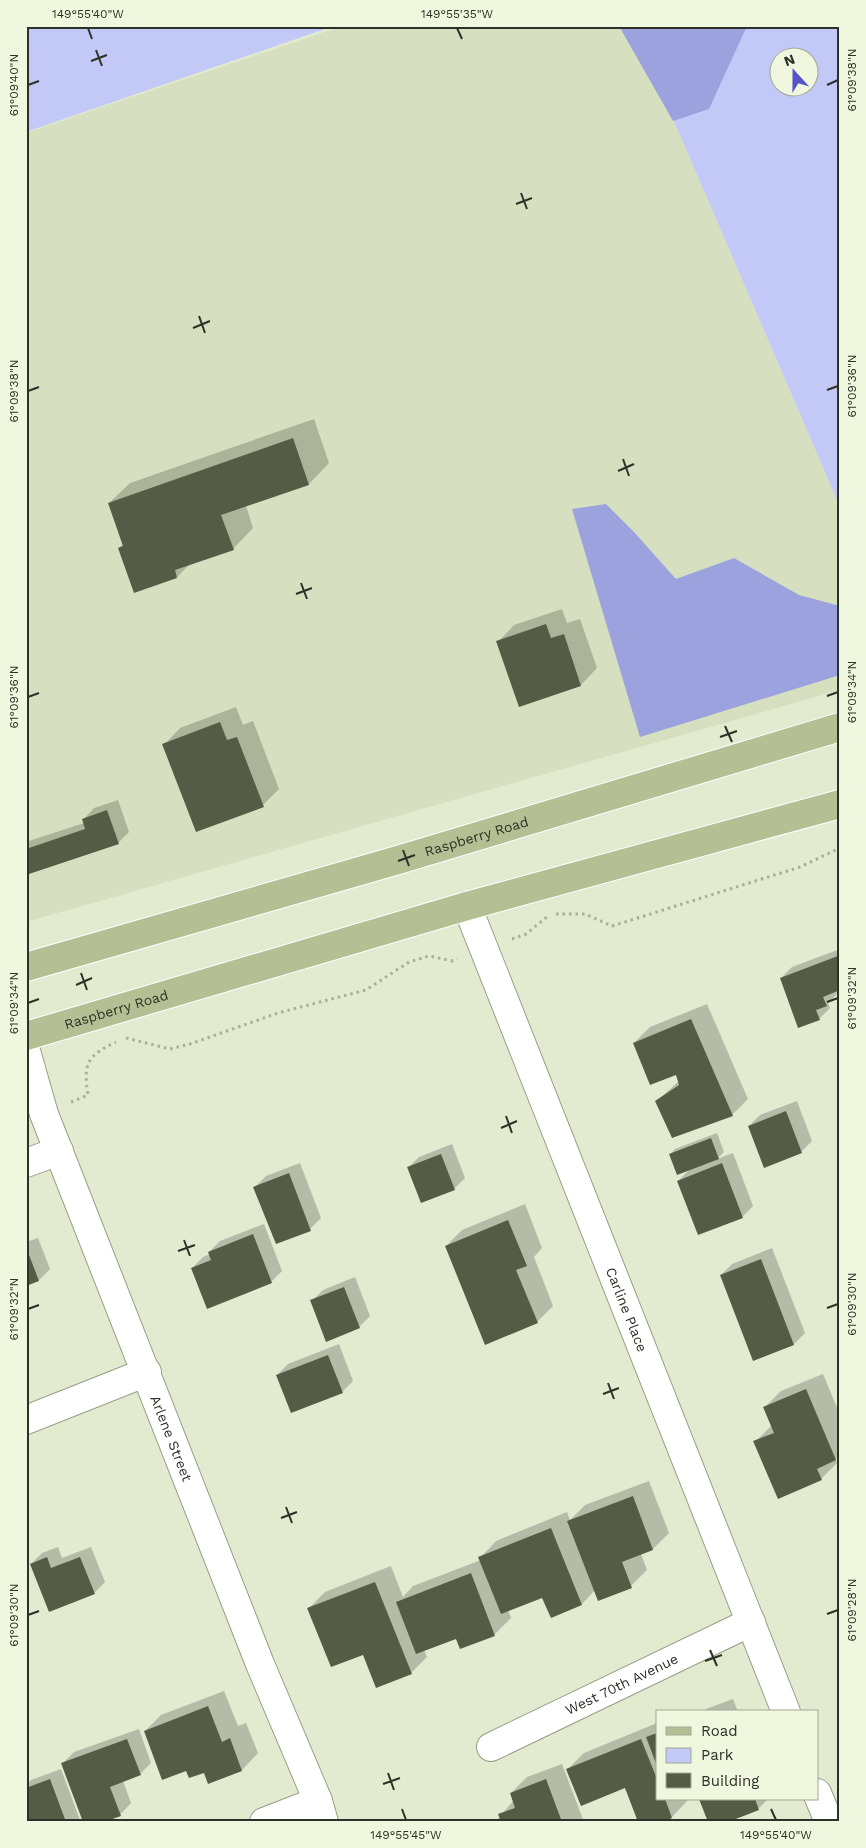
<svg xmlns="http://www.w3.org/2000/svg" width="866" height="1848" viewBox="0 0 866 1848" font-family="'Work Sans',sans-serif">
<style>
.built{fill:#d6e0c0}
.green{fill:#c3c9f6;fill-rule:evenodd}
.forest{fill:#9ba2dd}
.shadow{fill:#0003}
.building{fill:#555c46}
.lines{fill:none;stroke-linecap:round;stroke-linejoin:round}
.minor-casing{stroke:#979f87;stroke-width:30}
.major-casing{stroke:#fff;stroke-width:30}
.path{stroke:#a8ae99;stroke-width:3;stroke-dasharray:2.5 4;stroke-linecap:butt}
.minor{stroke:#fff;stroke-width:28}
.major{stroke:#b4c094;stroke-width:28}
.ticks{fill:none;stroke:#2e3127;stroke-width:2}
.labels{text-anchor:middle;stroke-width:5;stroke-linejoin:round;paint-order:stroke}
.street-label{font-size:14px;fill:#2e3127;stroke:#eff7de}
.neatline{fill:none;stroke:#2e3127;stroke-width:2}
.ticks-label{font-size:12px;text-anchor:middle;fill:#2e3127}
</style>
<rect width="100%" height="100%" fill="#e2ead0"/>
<path class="built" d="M342 26H633L840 507V690L26 922V133Z"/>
<path class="green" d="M26 26H334L26 132Z
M633 26H840V507ZM778 58H808V88H778Z"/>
<path class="forest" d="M619 26H747L709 109 673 121Z
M606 504 634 532 676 579 734 558 799 595 840 606V675L640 737 572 509Z"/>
<path class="shadow" d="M314 419 329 463 309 484 246 506 253 528 233 549 190 564 177 577 119 548 123 544 109 503 130 483Z
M562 609 567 623 580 619 597 668 581 685 519 705 498 642 514 625Z
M236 707 243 725 253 721 279 789 263 805 164 745 180 728Z
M118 800 129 832 118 843 26 874V844L29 841 84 823 83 820 94 808Z
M840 949V989L836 990 837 994 828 1003 830 1008 819 1019 781 978 792 967Z
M707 1004 748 1099 732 1115 657 1101 679 1081 677 1073 634 1043 650 1027Z
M797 1101 812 1141 801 1152 749 1126 760 1115Z
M717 1133 724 1152 717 1159 733 1153 753 1206 742 1217 678 1181 691 1168 670 1155 675 1149Z
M452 1144 465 1178 454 1189 408 1168 419 1157Z
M300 1163 321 1218 310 1229 255 1187 266 1176Z
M525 1204 542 1248 534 1257 553 1306 537 1322 446 1246 462 1230Z
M264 1224 282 1271 271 1282 192 1268 203 1257 210 1254 209 1252 220 1241Z
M38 1238 50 1269 39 1280 26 1285V1242Z
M772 1248 805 1333 794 1344 754 1359 721 1275 732 1264Z
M355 1277 370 1316 359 1327 312 1301 323 1290Z
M339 1344 353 1381 342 1392 277 1375 288 1364Z
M823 1374 840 1415V1455L836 1459 837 1463 821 1479 755 1442 772 1425 765 1407 781 1391Z
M649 1481 669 1533 653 1549 641 1554 647 1570 631 1586 595 1590 582 1604 551 1616 543 1596 508 1610 511 1618 495 1634 461 1648 457 1637 424 1650 427 1657 411 1673 364 1653 308 1609 325 1592 391 1566 403 1597 413 1586 481 1560 480 1558 496 1541 567 1512 570 1520 585 1505Z
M58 1547 62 1558 91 1547 105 1582 94 1593 31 1564 42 1553Z
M224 1691 238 1726 246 1723 258 1753 242 1770 187 1769 145 1731 161 1715Z
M733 1699 738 1712H698Z
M657 1723V1799L688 1800 672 1817 658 1822 626 1787 568 1769 584 1753Z
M139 1729 151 1763 140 1774 123 1781 131 1803 120 1815 62 1764 74 1752Z
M562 1764 584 1822H495L514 1800 511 1793 527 1777Z
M61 1769 80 1820 78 1822H26V1785L31 1780Z
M701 1799H768L758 1809Z"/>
<path class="building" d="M293 438 309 485 221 515 234 550 175 570 177 578 134 593 118 548 123 546 108 503Z
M546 624 551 638 564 634 581 686 519 707 496 641Z
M220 722 227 740 237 737 264 807 196 832 162 744Z
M107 810 119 844 26 875V849L85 829 82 819Z
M838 956 840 961V990L823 997 827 1006 816 1010 820 1020 798 1028 780 978Z
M691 1019 733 1116 672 1138 655 1101 679 1085 676 1075 650 1085 633 1043Z
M786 1111 802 1153 764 1168 748 1126Z
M711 1138 719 1159 677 1175 669 1154Z
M441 1154 455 1190 421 1203 407 1167Z
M722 1163 743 1218 698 1235 677 1181Z
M289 1173 311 1231 276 1244 253 1187Z
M508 1220 527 1266 516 1270 538 1323 485 1345 445 1246Z
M253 1234 272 1283 207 1309 191 1268 211 1260 208 1252Z
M26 1247 39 1281 26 1286Z
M761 1259 794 1345 753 1361 720 1275Z
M344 1287 360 1328 326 1342 310 1300Z
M328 1355 343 1393 291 1413 276 1375Z
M806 1389 836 1460 817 1469 822 1480 778 1499 753 1441 774 1433 763 1407Z
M633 1496 653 1550 622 1562 632 1588 598 1601 567 1521Z
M551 1528 582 1605 551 1618 542 1598 501 1614 478 1557Z
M47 1557 51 1568 80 1557 95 1594 49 1612 30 1564Z
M471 1573 495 1636 460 1649 456 1639 416 1654 396 1602Z
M375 1582 412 1674 376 1688 363 1655 331 1667 307 1608Z
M208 1706 222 1742 230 1738 242 1771 208 1784 204 1773 189 1778 186 1771 162 1780 144 1731Z
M657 1733V1766L646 1737Z
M127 1739 141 1775 110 1787 121 1816 104 1822H83L61 1763Z
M641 1739 657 1779V1799H665L672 1818 662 1822H638L625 1788 581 1806 566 1769Z
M50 1779 66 1822H26V1788Z
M546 1779 562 1822H501L498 1814 515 1808 510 1793Z
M699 1799H755L759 1810 728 1822H708Z"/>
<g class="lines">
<defs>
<g id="minor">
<path id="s1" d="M467 906 786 1712"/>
<path id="s2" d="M26 1051 44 1114 260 1664 318 1801 324 1822"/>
<path d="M26 1163 59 1151"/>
<path d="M26 1420 147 1372"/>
<path id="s3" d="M491 1747 751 1622"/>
<path d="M817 1793 829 1822"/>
<path d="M264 1822 318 1801"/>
</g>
<g id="major">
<path id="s4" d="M26 967 398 860 840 727"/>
<path id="s5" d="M26 1036 467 906 840 804"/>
</g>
</defs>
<use href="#minor" class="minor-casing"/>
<use href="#major" class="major-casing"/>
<path class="path" d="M556 914H585L612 926 800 867 840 848
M512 939 526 934 548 916
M126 1038 170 1049 190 1044 278 1013 366 990 409 962 429 956 453 961 457 959
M71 1102 88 1095C83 1063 87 1056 116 1042"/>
<use href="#minor" class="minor"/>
<use href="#major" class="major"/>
</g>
<path class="ticks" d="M88 28 92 39M457 28 462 39M96 50 102 66M91 61 107 55M28 85 39 81M827 85 838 80M521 193 527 209M516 204 532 198M199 316 205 333M193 328 210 321M827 390 838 386M28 391 39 387M623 459 629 476M618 471 634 464M301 583 307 599M296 594 312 588M827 696 838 692M28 697 39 693M725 726 732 742M720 737 737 731M403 850 409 866M398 861 415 855M81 973 87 990M76 985 92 978M827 1002 838 998M28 1003 39 999M506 1116 512 1133M501 1128 517 1121M184 1240 190 1256M178 1251 195 1245M827 1308 838 1304M28 1309 39 1305M608 1383 614 1399M603 1394 619 1388M286 1507 292 1523M281 1518 297 1512M827 1614 838 1610M28 1615 39 1611M710 1650 717 1666M705 1661 722 1655M388 1773 394 1790M383 1784 400 1778M402 1809 406 1820M771 1809 776 1820"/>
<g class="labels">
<g class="street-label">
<text dy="5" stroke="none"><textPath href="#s4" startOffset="469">Raspberry Road</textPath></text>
<text dy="5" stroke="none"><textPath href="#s5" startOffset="94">Raspberry Road</textPath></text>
<text dy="5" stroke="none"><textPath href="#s1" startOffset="434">Carline Place</textPath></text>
<text dy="5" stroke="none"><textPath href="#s2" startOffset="414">Arlene Street</textPath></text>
<text dy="5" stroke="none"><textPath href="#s3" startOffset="145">West 70th Avenue</textPath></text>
</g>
</g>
<rect width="866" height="1848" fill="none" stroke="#eff7de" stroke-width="55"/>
<rect x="656" y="1710" width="162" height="90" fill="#eff7de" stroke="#a2a895"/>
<rect x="666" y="1727" width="25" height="8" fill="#b4c094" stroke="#a2a895"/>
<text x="701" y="1736" font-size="15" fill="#2e3127">Road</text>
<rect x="666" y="1748" width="25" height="15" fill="#c3c9f6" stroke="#a2a895"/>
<text x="701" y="1760" font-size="15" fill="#2e3127">Park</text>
<rect x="666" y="1773" width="25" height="15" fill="#555c46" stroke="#a2a895"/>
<text x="701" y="1786" font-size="15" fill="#2e3127">Building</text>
<g transform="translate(794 72) rotate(339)"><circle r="24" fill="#eff7de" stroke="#a2a895"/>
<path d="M0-4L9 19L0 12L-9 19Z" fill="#5553ca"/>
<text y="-8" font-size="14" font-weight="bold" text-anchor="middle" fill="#2e3127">N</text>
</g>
<rect x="28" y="28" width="810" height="1792" class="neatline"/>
<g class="ticks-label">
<text x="88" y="18">149°55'40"W</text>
<text x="457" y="18">149°55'35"W</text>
<text transform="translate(852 80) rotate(-90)" y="4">61°09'38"N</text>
<text transform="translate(14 85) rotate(-90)" y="4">61°09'40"N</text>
<text transform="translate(852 386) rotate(-90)" y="4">61°09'36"N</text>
<text transform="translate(14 391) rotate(-90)" y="4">61°09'38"N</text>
<text transform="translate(852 692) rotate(-90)" y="4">61°09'34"N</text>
<text transform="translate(14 697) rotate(-90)" y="4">61°09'36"N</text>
<text transform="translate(852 998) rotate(-90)" y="4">61°09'32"N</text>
<text transform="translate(14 1003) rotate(-90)" y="4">61°09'34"N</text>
<text transform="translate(852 1304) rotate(-90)" y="4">61°09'30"N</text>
<text transform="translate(14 1309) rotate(-90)" y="4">61°09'32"N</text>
<text transform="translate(852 1610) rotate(-90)" y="4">61°09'28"N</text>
<text transform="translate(14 1615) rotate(-90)" y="4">61°09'30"N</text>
<text x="406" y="1839">149°55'45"W</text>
<text x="776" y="1839">149°55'40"W</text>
</g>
</svg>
